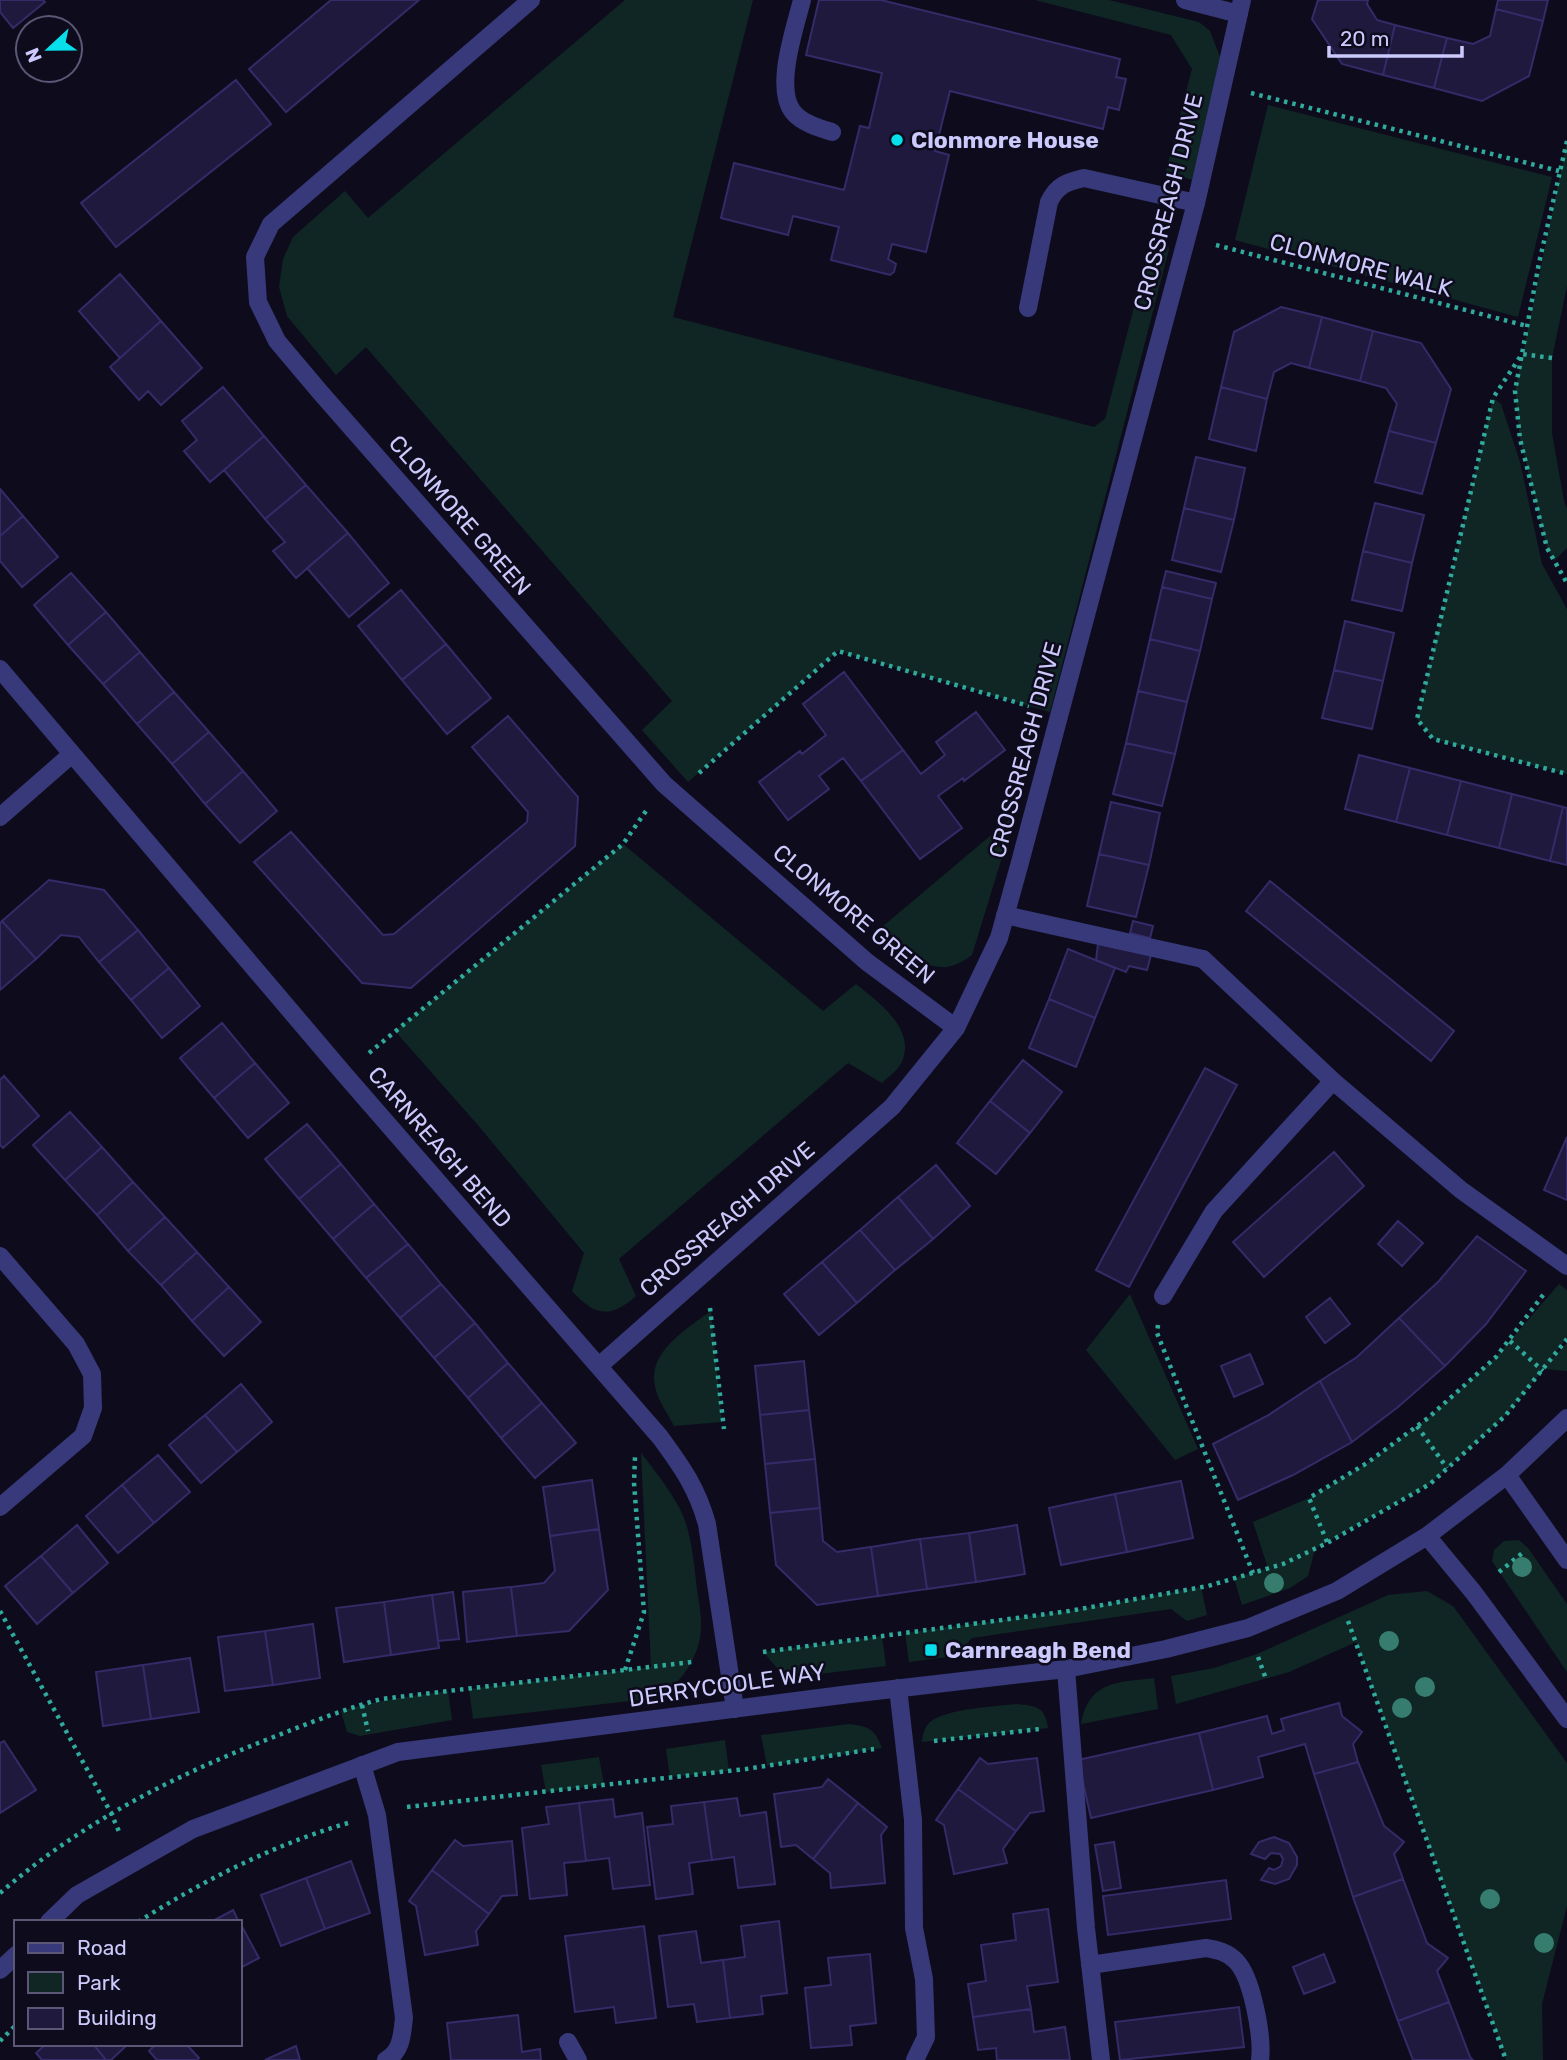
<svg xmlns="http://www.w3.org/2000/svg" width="1567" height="2060" viewBox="0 0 1567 2060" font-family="Rubik,sans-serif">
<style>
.green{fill:#0f2624}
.building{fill:#1e193d;stroke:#342b68;stroke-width:2}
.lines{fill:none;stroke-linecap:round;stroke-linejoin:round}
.path{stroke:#30aa9d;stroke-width:4.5;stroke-dasharray:3.5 5;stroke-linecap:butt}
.lane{stroke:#38397a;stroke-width:18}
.street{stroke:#38397a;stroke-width:18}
.tree{fill:#377d6f}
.poi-dot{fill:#07e0eb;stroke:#0e0c1c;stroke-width:2.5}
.labels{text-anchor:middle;stroke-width:5;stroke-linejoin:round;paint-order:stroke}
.poi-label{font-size:23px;font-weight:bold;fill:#ccc9fd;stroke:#0e0c1c;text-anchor:start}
.street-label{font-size:23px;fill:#ccc9fd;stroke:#0e0c1c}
</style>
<rect width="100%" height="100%" fill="#0e0c1c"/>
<path class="green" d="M625 0H753L673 317 1094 427 1105 419 1155 226 1163 229 1169 249 1050 712 838 651 688 782 642 730 672 701 366 347 336 375 287 316 279 287 283 259 293 237 345 191 368 218Z
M1035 0H1109L1199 22 1210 31 1220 57 1192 180 1166 171 1192 69 1171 35Z
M1268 105 1552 177 1518 317 1235 240Z
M1567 141V286L1552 358V433L1564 501 1567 509V548L1554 561 1547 548 1520 439 1515 391Z
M1493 398 1501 404 1520 462 1542 564 1567 609V774L1433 739 1417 719Z
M1015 815 972 955C934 985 910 953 882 927Z
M623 844 823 1011 856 984C877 1001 914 1027 903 1059 900 1069 889 1076 882 1083L848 1063 619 1259 636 1296C610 1319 595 1316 572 1291L584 1253 477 1124 395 1031Z
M1559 1284 1567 1290V1337L1550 1361 1567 1343V1371L1544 1369 1505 1416 1430 1484 1315 1549 1308 1576 1290 1588 1242 1605 1234 1578 1268 1568 1253 1522 1309 1498 1367 1463 1428 1418 1496 1357Z
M1130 1294 1198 1449 1175 1460 1086 1350Z
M711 1311 722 1422 674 1426C668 1414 657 1399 655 1386 647 1352 688 1328 711 1311Z
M641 1453C656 1472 670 1490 681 1511 691 1532 693 1557 696 1580 697 1595 702 1613 701 1628 700 1656 681 1685 656 1698L473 1719 469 1689 651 1667Z
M1519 1540 1528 1548 1567 1604V1672L1492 1561 1494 1550 1504 1541Z
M1201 1587 1207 1615 1187 1621 1171 1609 972 1638 955 1656 909 1662 905 1633 1069 1611Z
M1427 1591 1453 1606 1567 1763V1906L1542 2004 1543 2060H1506L1356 1642 1289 1672 1176 1704 1171 1676 1214 1668 1257 1654 1388 1595Z
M882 1636 886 1666 802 1676 778 1669 763 1652Z
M1154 1678 1158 1709 1081 1724C1090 1680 1116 1683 1154 1678Z
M448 1691 452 1720 360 1736 347 1732 341 1711C377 1700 410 1696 448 1691Z
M1016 1704C1036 1706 1045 1706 1048 1728L922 1742C923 1734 924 1728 930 1722 948 1708 994 1707 1016 1704Z
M849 1724C870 1727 874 1728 882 1748L767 1766 761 1735Z
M725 1740 729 1771 670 1777 666 1749Z
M599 1757 604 1785 546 1792 541 1765Z"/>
<path class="building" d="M0 0H43L45 2 13 28 0 12Z
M331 0H419L286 112 249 69Z
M819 0H881L1120 59 1116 77 1126 79 1119 110 1108 107 1103 129 950 91 935 151 949 155 926 252 892 244 888 259 896 264 894 272 890 275 831 260 839 227 793 216 788 235 721 218 734 163 844 190 860 126 869 128 882 73 806 55Z
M1318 0H1368L1367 4 1377 20 1395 25 1383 75 1342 64 1312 19Z
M1498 0H1548L1543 21 1496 9Z
M1496 9 1543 21 1529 76 1482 101 1434 88 1447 38 1473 44 1490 36Z
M1395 25 1447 38 1434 88 1383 75Z
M236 80 271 124 116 247 81 203Z
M120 274 161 321 120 358 79 311Z
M1281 307 1322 317 1309 368 1291 363 1274 372 1267 399 1221 387 1234 332Z
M1322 317 1373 331 1360 381 1309 368Z
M161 321 202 368 161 405 148 391 139 400 110 367Z
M1373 331 1421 343 1451 389 1436 443 1389 431 1397 404 1386 388 1360 381Z
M223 387 264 436 210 482 184 451 197 440 182 421Z
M1221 387 1267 399 1256 451 1209 439Z
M1389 431 1436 443 1422 494 1375 482Z
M264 436 306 485 265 519 224 470Z
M1196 457 1245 468 1234 520 1184 508Z
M306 485 348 533 296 578 273 551 285 542 265 519Z
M0 489 23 516 0 536Z
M1375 503 1424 515 1412 563 1363 551Z
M1184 508 1234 520 1221 572 1172 560Z
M23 516 58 557 22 587 0 561V536Z
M348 533 389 583 349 617 307 568Z
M1363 551 1412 563 1402 611 1352 600Z
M1166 571 1216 583 1212 599 1162 587Z
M71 573 106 612 68 645 34 605Z
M1162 587 1212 599 1200 651 1150 639Z
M401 590 446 644 402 680 358 626Z
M106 612 140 652 103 684 68 645Z
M1345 621 1394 633 1383 681 1334 670Z
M1150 639 1200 651 1187 702 1138 691Z
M446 644 491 698 447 734 402 680Z
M140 652 174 692 137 724 103 684Z
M1334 670 1383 681 1372 729 1322 718Z
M844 672 903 750 861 781 843 758 819 776 829 789 788 820 759 782 800 751 802 754 826 735 803 704Z
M1138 691 1187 702 1175 754 1126 743Z
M174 692 209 732 172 764 137 724Z
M976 712 1005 750 964 781 963 778 938 796 962 828 920 859 861 781 903 750 921 774 945 755 936 742Z
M508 716 578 797 575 846 411 988 362 983 254 862 291 832 383 935 394 934 527 822 528 812 472 747Z
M209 732 243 771 205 804 172 764Z
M1126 743 1175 754 1162 806 1113 794Z
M1359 755 1410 768 1396 822 1345 809Z
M1410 768 1461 781 1447 835 1396 822Z
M243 771 277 811 240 843 205 804Z
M1461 781 1512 794 1499 848 1447 835Z
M1512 794 1563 807 1550 861 1499 848Z
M1111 802 1160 813 1149 865 1099 854Z
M1563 807 1567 808V865L1550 861Z
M1099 854 1149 865 1136 917 1087 906Z
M49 880 104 890 138 930 99 962 79 937 61 935 36 959 2 921Z
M1270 881 1454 1031 1431 1061 1246 911Z
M2 921 36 959 0 990V924Z
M1133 921 1153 926 1150 938 1130 933Z
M138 930 169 968 131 1000 99 962Z
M1098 944 1151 955 1147 970 1129 966 1126 972 1096 960Z
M1068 949 1115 968 1095 1018 1049 999Z
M169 968 200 1006 162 1038 131 1000Z
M1049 999 1095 1018 1076 1067 1029 1048Z
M222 1023 255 1063 214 1098 180 1058Z
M1023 1060 1062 1092 1030 1133 990 1101Z
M255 1063 289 1103 248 1138 214 1098Z
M1205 1068 1237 1085 1129 1287 1096 1270Z
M4 1076 39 1116 3 1148 0 1145V1080Z
M990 1101 1030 1133 996 1174 957 1143Z
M70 1112 102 1147 65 1180 33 1145Z
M307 1124 341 1164 299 1199 265 1159Z
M1567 1137V1200L1544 1190Z
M102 1147 133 1182 97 1215 65 1180Z
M1334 1152 1364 1186 1264 1277 1233 1242Z
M341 1164 374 1204 333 1239 299 1199Z
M936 1165 970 1206 933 1239 898 1197Z
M133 1182 165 1217 128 1251 97 1215Z
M898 1197 933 1239 895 1270 860 1230Z
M374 1204 408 1244 366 1278 333 1239Z
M165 1217 197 1252 161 1285 128 1251Z
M1398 1221 1423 1243 1402 1266 1378 1244Z
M860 1230 895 1270 857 1303 822 1262Z
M1477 1236 1526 1271 1486 1324 1445 1366 1399 1318 1439 1281Z
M408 1244 441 1284 400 1318 366 1278Z
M197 1252 229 1287 192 1321 161 1285Z
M822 1262 857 1303 819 1335 784 1294Z
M441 1284 475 1323 434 1358 400 1318Z
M229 1287 261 1322 224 1356 192 1321Z
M1330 1298 1350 1324 1325 1343 1306 1317Z
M1399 1318 1445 1366 1398 1407 1352 1442 1320 1381 1357 1357Z
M475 1323 508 1363 468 1398 434 1358Z
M1250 1354 1263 1384 1234 1397 1221 1366Z
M804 1361 809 1410 760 1415 755 1366Z
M508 1363 542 1403 501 1438 468 1398Z
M1320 1381 1352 1442 1293 1475 1238 1500 1213 1444 1267 1416Z
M241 1384 272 1422 237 1452 205 1415Z
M542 1403 576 1443 535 1478 501 1438Z
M809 1410 815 1459 765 1464 760 1415Z
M205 1415 237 1452 201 1483 169 1445Z
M158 1455 190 1492 154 1523 122 1485Z
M815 1459 820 1508 770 1513 765 1464Z
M592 1480 599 1529 550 1536 543 1487Z
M1181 1481 1193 1538 1127 1552 1115 1494Z
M122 1485 154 1523 118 1553 86 1516Z
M1115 1494 1127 1552 1061 1565 1049 1508Z
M820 1508 823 1541 837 1552 871 1547 878 1596 817 1605 776 1565 770 1513Z
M77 1525 108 1563 73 1593 41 1556Z
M1017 1525 1025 1574 976 1582 969 1533Z
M599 1529 608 1590 569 1631 517 1636 511 1587 544 1583 555 1571 550 1536Z
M969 1533 976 1582 927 1589 920 1539Z
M920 1539 927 1589 878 1596 871 1547Z
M41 1556 73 1593 37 1624 5 1586Z
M511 1587 517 1636 467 1642 463 1592Z
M453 1592 459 1639 438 1641 432 1595Z
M432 1595 439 1648 391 1655 384 1602Z
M384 1602 391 1655 344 1662 336 1608Z
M313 1624 320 1678 273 1685 265 1631Z
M265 1631 273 1685 225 1691 218 1637Z
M190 1658 199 1712 151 1719 143 1665Z
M143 1665 151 1719 103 1726 96 1672Z
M1339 1703 1342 1716 1362 1732 1353 1744 1358 1762 1314 1774 1305 1744 1258 1757 1263 1777 1213 1790 1199 1733 1267 1716 1272 1734 1284 1730 1281 1719Z
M1199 1733 1213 1790 1091 1818 1078 1760Z
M4 1741 36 1790 0 1813V1743Z
M980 1758 988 1764 1037 1758 1044 1811 1030 1813 1016 1831 958 1789Z
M1358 1762 1384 1826 1404 1842 1394 1854 1403 1879 1353 1897 1314 1774Z
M828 1779 858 1803 813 1859 796 1845 781 1847 774 1794 822 1787Z
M958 1789 1016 1831 1003 1849 1007 1863 954 1874 944 1825 936 1820Z
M737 1798 740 1816 766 1812 775 1884 738 1888 734 1857 712 1860 704 1802Z
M613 1799 615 1817 642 1813 650 1885 613 1889 609 1858 586 1861 579 1803Z
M704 1802 712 1860 689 1863 693 1894 656 1899 647 1827 673 1824 671 1806Z
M579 1803 586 1861 564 1863 567 1895 530 1899 522 1828 549 1824 546 1807Z
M858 1803 887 1827 881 1835 885 1883 831 1888 830 1873 813 1859Z
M1274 1837 1289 1843 1297 1857V1865L1289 1879 1275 1884 1261 1880 1269 1868 1274 1870 1281 1866 1283 1859 1280 1854 1271 1853 1265 1859 1251 1854 1259 1842Z
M455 1840 463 1846 512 1841 517 1895 502 1896 489 1914 432 1870Z
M1114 1842 1121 1888 1103 1891 1095 1845Z
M351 1861 370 1913 325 1929 306 1878Z
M432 1870 489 1914 476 1931 478 1945 425 1955 416 1906 409 1901Z
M306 1878 325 1929 281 1946 261 1895Z
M1403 1879 1427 1943 1448 1958 1437 1971 1449 2002 1398 2021 1353 1897Z
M1226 1880 1231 1919 1108 1935 1103 1896Z
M1048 1909 1058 1982 1027 1986 1031 2009 973 2017 968 1984 986 1981 981 1945 1016 1940 1013 1914Z
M233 1910 239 1922H211Z
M779 1921 787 1993 761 1996 763 2014 730 2018 723 1960 745 1957 741 1926Z
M240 1923 259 1958 240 1968Z
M644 1926 656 2018 616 2023 614 2007 575 2012 565 1936Z
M696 1931 701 1963 723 1960 730 2018 697 2022 694 2004 668 2007 659 1936Z
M870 1954 876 2023 850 2026 852 2045 811 2048 805 1988 831 1985 828 1958Z
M1324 1954 1335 1982 1304 1994 1293 1967Z
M1449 2002 1470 2057 1473 2060H1413L1398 2021Z
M1239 2007 1244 2047 1120 2060 1115 2022Z
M1031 2009 1034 2032 1065 2027 1070 2060H997L996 2048 978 2050 973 2017Z
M518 2015 522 2052 540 2049 541 2060H451L447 2023Z
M46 2044H93L106 2060H42L36 2053Z
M93 2044H128L111 2060H106Z
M156 2044H186L199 2058 197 2060H157L149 2051Z
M296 2046 300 2060H265Z"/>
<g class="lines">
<path class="path" d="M1251 93 1559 171
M1567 141 1539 263 1515 391 1520 439 1547 548 1567 583
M1216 245 1527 326
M1552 358 1522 354 1493 398 1417 719 1433 739 1567 774
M699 773 838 651 1029 706
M369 1053 623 844 646 811
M710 1308 724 1429
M1158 1325 1157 1333 1253 1573
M1510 1341 1543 1371
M1417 1426 1447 1468
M1327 1542 1309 1498 1367 1463 1428 1418 1496 1357 1546 1291
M1499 1572 1525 1551
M0 1611 111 1813 120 1834
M1348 1621 1506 2060
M763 1652 1069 1611 1208 1586 1283 1564 1327 1543 1430 1484 1505 1416 1567 1339
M1258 1657 1266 1679
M625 1670 644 1612 634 1483 635 1457
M362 1705 368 1731
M934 1741 1040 1729
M407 1807 746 1769 874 1749
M0 1893C80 1824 169 1778 266 1740 304 1725 341 1710 381 1699L692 1662
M138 1922C204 1880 273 1845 348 1823
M0 2041 16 2025"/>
<path class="lane" d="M802 0C795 28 774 88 793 112 802 123 819 128 832 132
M1028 308 1049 202C1057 185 1067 182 1084 178L1196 203
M1203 959 1333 1081 1461 1190 1567 1266
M1163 1296 1214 1211 1333 1081
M1066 1669 1086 1928 1101 2060
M362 1765 377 1815 404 2018C402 2034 402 2051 386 2060
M1090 1965 1206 1948C1218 1950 1227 1952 1236 1961 1252 1977 1263 2037 1260 2060"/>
<path class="street" d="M531 0 271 224 255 257 258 302 277 341 320 392 664 784 867 962 956 1028
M1185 0 1239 14
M0 669 345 1075 660 1437C682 1467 697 1488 707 1524L735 1709
M0 817 72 754
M1005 915 1203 959
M0 1256 76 1344 92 1374 93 1408 83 1436 0 1507
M599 1366 892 1107 956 1028 999 938 1019 866 1196 203 1242 0
M1507 1475 1567 1560
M1427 1536 1474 1593 1567 1719
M898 1688 913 1820 914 1928 924 1979 926 2037 915 2060
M49 1922 77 1895 193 1829 398 1752 850 1694 1066 1669 1166 1649 1248 1628 1337 1591 1427 1536 1507 1475 1567 1418
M0 1970 16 1955
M568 2042 578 2060"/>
</g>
<g class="tree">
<circle cx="1522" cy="1567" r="10"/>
<circle cx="1274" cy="1583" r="10"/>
<circle cx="1389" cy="1641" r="10"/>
<circle cx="1425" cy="1687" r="10"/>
<circle cx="1402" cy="1708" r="10"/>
<circle cx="1490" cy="1899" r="10"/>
<circle cx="1544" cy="1943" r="10"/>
</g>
<g class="poi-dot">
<circle cx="897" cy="140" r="7"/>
<rect x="924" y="1643" width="14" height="14" rx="3.5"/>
</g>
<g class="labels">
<g class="poi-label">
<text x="911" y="148">Clonmore House</text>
<text x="945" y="1658">Carnreagh Bend</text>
</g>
<g class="street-label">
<text transform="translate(1168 202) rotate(-76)" y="8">CROSSREAGH DRIVE</text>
<text transform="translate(1361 265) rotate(15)" y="8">CLONMORE WALK</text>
<text transform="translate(460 515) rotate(49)" y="8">CLONMORE GREEN</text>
<text transform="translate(1025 750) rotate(-75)" y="8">CROSSREAGH DRIVE</text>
<text transform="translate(854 914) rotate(40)" y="8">CLONMORE GREEN</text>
<text transform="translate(440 1147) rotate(49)" y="8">CARNREAGH BEND</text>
<text transform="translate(727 1219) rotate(-41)" y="8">CROSSREAGH DRIVE</text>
<text transform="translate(727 1685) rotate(-8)" y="8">DERRYCOOLE WAY</text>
</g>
</g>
<rect x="14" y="1920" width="228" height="126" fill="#0e0c1c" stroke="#5a5876" stroke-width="2"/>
<rect x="28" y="1943" width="35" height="10" fill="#38397a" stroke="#5a5876" stroke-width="2"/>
<text x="77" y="1955" font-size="21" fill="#ccc9fd">Road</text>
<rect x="28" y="1972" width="35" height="21" fill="#0f2624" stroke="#5a5876" stroke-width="2"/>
<text x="77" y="1990" font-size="21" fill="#ccc9fd">Park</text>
<rect x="28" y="2008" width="35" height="21" fill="#1e193d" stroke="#5a5876" stroke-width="2"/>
<text x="77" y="2025" font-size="21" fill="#ccc9fd">Building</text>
<g transform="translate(49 49) rotate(248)"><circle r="33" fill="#0e0c1c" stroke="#5a5876" stroke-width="2"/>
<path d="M0-5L12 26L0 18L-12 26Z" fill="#07e0eb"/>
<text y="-10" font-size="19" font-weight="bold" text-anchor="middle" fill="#ccc9fd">N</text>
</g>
<path d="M1329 46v10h133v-10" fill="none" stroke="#ccc9fd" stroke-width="3.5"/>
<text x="1340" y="46" font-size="21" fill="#ccc9fd" stroke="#0e0c1c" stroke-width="5" paint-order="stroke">20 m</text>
</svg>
